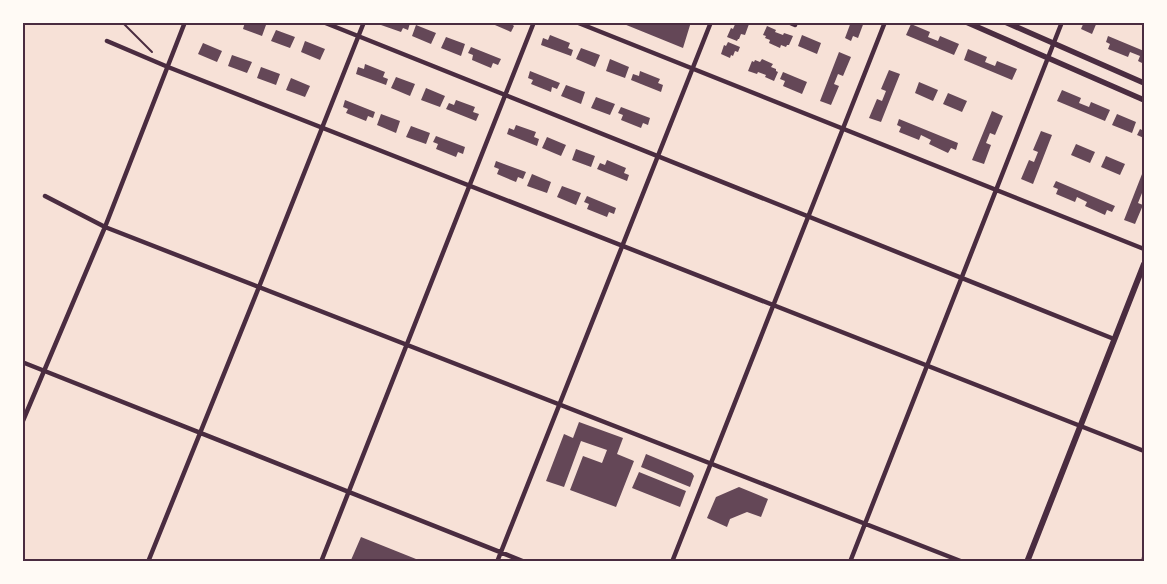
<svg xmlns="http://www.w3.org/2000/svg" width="1167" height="584" viewBox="0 0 1167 584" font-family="'Fira Sans',sans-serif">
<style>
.building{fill:#644757}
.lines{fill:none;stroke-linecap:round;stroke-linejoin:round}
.path{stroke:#4a2c40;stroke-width:2}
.minor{stroke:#4a2c40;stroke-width:4.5}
.tertiary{stroke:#4a2c40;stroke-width:5.5}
.secondary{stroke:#4a2c40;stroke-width:6}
.rail{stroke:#8f747c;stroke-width:3}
.neatline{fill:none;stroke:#4a2c40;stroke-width:2}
</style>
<rect width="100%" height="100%" fill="#f7e1d7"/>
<path class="building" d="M245 22H260L266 25 262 36 243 29Z
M382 22H408L410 23 408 30 403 28 401 32 381 25Z
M488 22H509L514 26 511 32Z
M619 22H691L683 48Z
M736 22H746L749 24 745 35 741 34 739 39H738L737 41 727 37 731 28 733 29Z
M851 22H864L858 38 853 36 851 41 845 38Z
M1084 22H1097L1092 34 1081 29Z
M911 24 930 32 928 37 938 41 940 36 959 44 954 55 906 35Z
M416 25 436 33 431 44 412 36Z
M767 26 776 30 775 32 783 35 784 33 793 36 789 45H787L786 47 781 45 780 48 769 43 770 40 765 38 766 36 763 35Z
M276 30 295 37 290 48 271 41Z
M550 35 570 43 568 48 573 50 571 56 541 45 543 38 548 40Z
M802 35 821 43 817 54 798 46Z
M1108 36 1144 51V64L1138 61 1140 56 1130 52 1128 57 1108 49 1110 44 1106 42Z
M446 37 465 44 461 56 441 48Z
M305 41 325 49 320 60 301 52Z
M728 42 740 47 738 52 735 51 733 56 731 55 730 58 721 54 724 45 726 46Z
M203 43 222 51 217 62 198 54Z
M471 47 501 59 498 65 493 63 491 68 472 60 473 55 468 53Z
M581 48 600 55 595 67 576 59Z
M968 49 987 57 985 62 995 66 997 61 1017 69 1012 80 964 60Z
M839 52 851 57 843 76 838 74 834 84 839 86 831 105 820 101Z
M232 55 252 62 247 73 228 66Z
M610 59 629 67 625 78 606 71Z
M762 59 773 64 771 67 776 69V71L778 72 774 81 765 77 766 75 758 72 757 74 748 71 752 61 754 62 755 60 760 62Z
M365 64 385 72 383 77 388 79 386 85 356 74 358 67 364 69Z
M261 67 280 74 276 85 257 78Z
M889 70 900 74 881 122 869 118 877 99 882 101 886 91 881 89Z
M530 71 560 83 557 89 552 87 551 92 531 84 533 80 528 78Z
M640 71 660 79 658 83 663 85 661 92 631 80 633 74 639 76Z
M783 72 807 82 802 94 783 86 785 81 780 79Z
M396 77 415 84 410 96 391 88Z
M291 78 310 86 305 97 286 90Z
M919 82 938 90 933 101 915 93Z
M566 85 585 92 581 104 561 96Z
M426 88 445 96 440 107 421 100Z
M1062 90 1081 98 1079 103 1089 107 1091 102 1110 110 1105 121 1057 101Z
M948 93 967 101 962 112 943 104Z
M596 97 615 104 610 115 591 108Z
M345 100 375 112 373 118 368 116 366 121 346 113 348 109 343 107Z
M456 100 475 107 473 112 479 114 476 121 446 109 449 103 454 105Z
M621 107 650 118 648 125 643 123 641 128 621 120 623 115 618 113Z
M992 111 1003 116 995 135 990 133 986 143 991 145 984 164 972 160Z
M381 114 400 121 396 133 377 125Z
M1117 114 1136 122 1132 133 1112 125Z
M899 119 958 143 956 150 951 148 948 153 929 144 931 140 921 135 919 140 899 132 901 127 897 125Z
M516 125 536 132 534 137 539 139 537 146 507 134 509 128 514 130Z
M411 126 430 133 426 144 406 137Z
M1140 129 1144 131V138L1137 135Z
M1041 131 1052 135 1033 184 1021 179 1029 160 1034 162 1038 152 1033 150Z
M436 136 465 147 463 154 458 152 456 157 436 149 438 144 433 142Z
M547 137 566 145 561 156 542 148Z
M1076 144 1095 152 1090 163 1071 155Z
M576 149 595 156 591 167 572 160Z
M1106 156 1125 164 1120 175 1101 167Z
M607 160 626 168 624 173 629 175 627 181 597 169 600 163 605 165Z
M496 161 526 172 523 179 518 177 516 182 497 174 499 169 494 167Z
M1144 169V194L1142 193 1138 203 1143 205 1135 224 1124 220Z
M532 174 551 182 547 193 527 186Z
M1056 181 1115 206 1112 212 1107 210 1105 215 1085 206 1087 202 1077 197 1075 202 1056 194 1058 189 1053 187Z
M562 186 581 193 576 205 557 197Z
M587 196 616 208 614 214 609 212 607 217 587 209 589 204 584 202Z
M579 422 623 438 617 454 634 461 616 507 570 490 583 456 602 463 607 450 581 441 564 487 546 481 564 434 573 438Z
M646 454 692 473 694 476 690 487 641 467Z
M639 472 686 491 680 507 632 488Z
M739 487 768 499 761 517 747 512 730 519 727 527 707 518 716 497Z
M361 537 421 561V562H354L351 560Z"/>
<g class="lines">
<path class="path" d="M122 22 152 52"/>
<path class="minor" d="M323 22 1114 339
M576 22 1144 249
M788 22 795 25
M107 41 168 67 1144 451
M45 196 105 227 963 562
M22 362 525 562
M22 423 105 227 185 22
M148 562 259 287 364 22
M321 562 534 22
M497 562 711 22
M672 562 885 22
M850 562 1062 22"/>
<path class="tertiary" d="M966 22 1144 100
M1005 22 1144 83"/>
<path class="secondary" d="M1027 562 1144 264"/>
<path class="rail" d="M1142 562 1144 555"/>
</g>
<rect width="1167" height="584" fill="none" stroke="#fffaf5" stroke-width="48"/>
<rect x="24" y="24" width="1119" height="536" class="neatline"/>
</svg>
